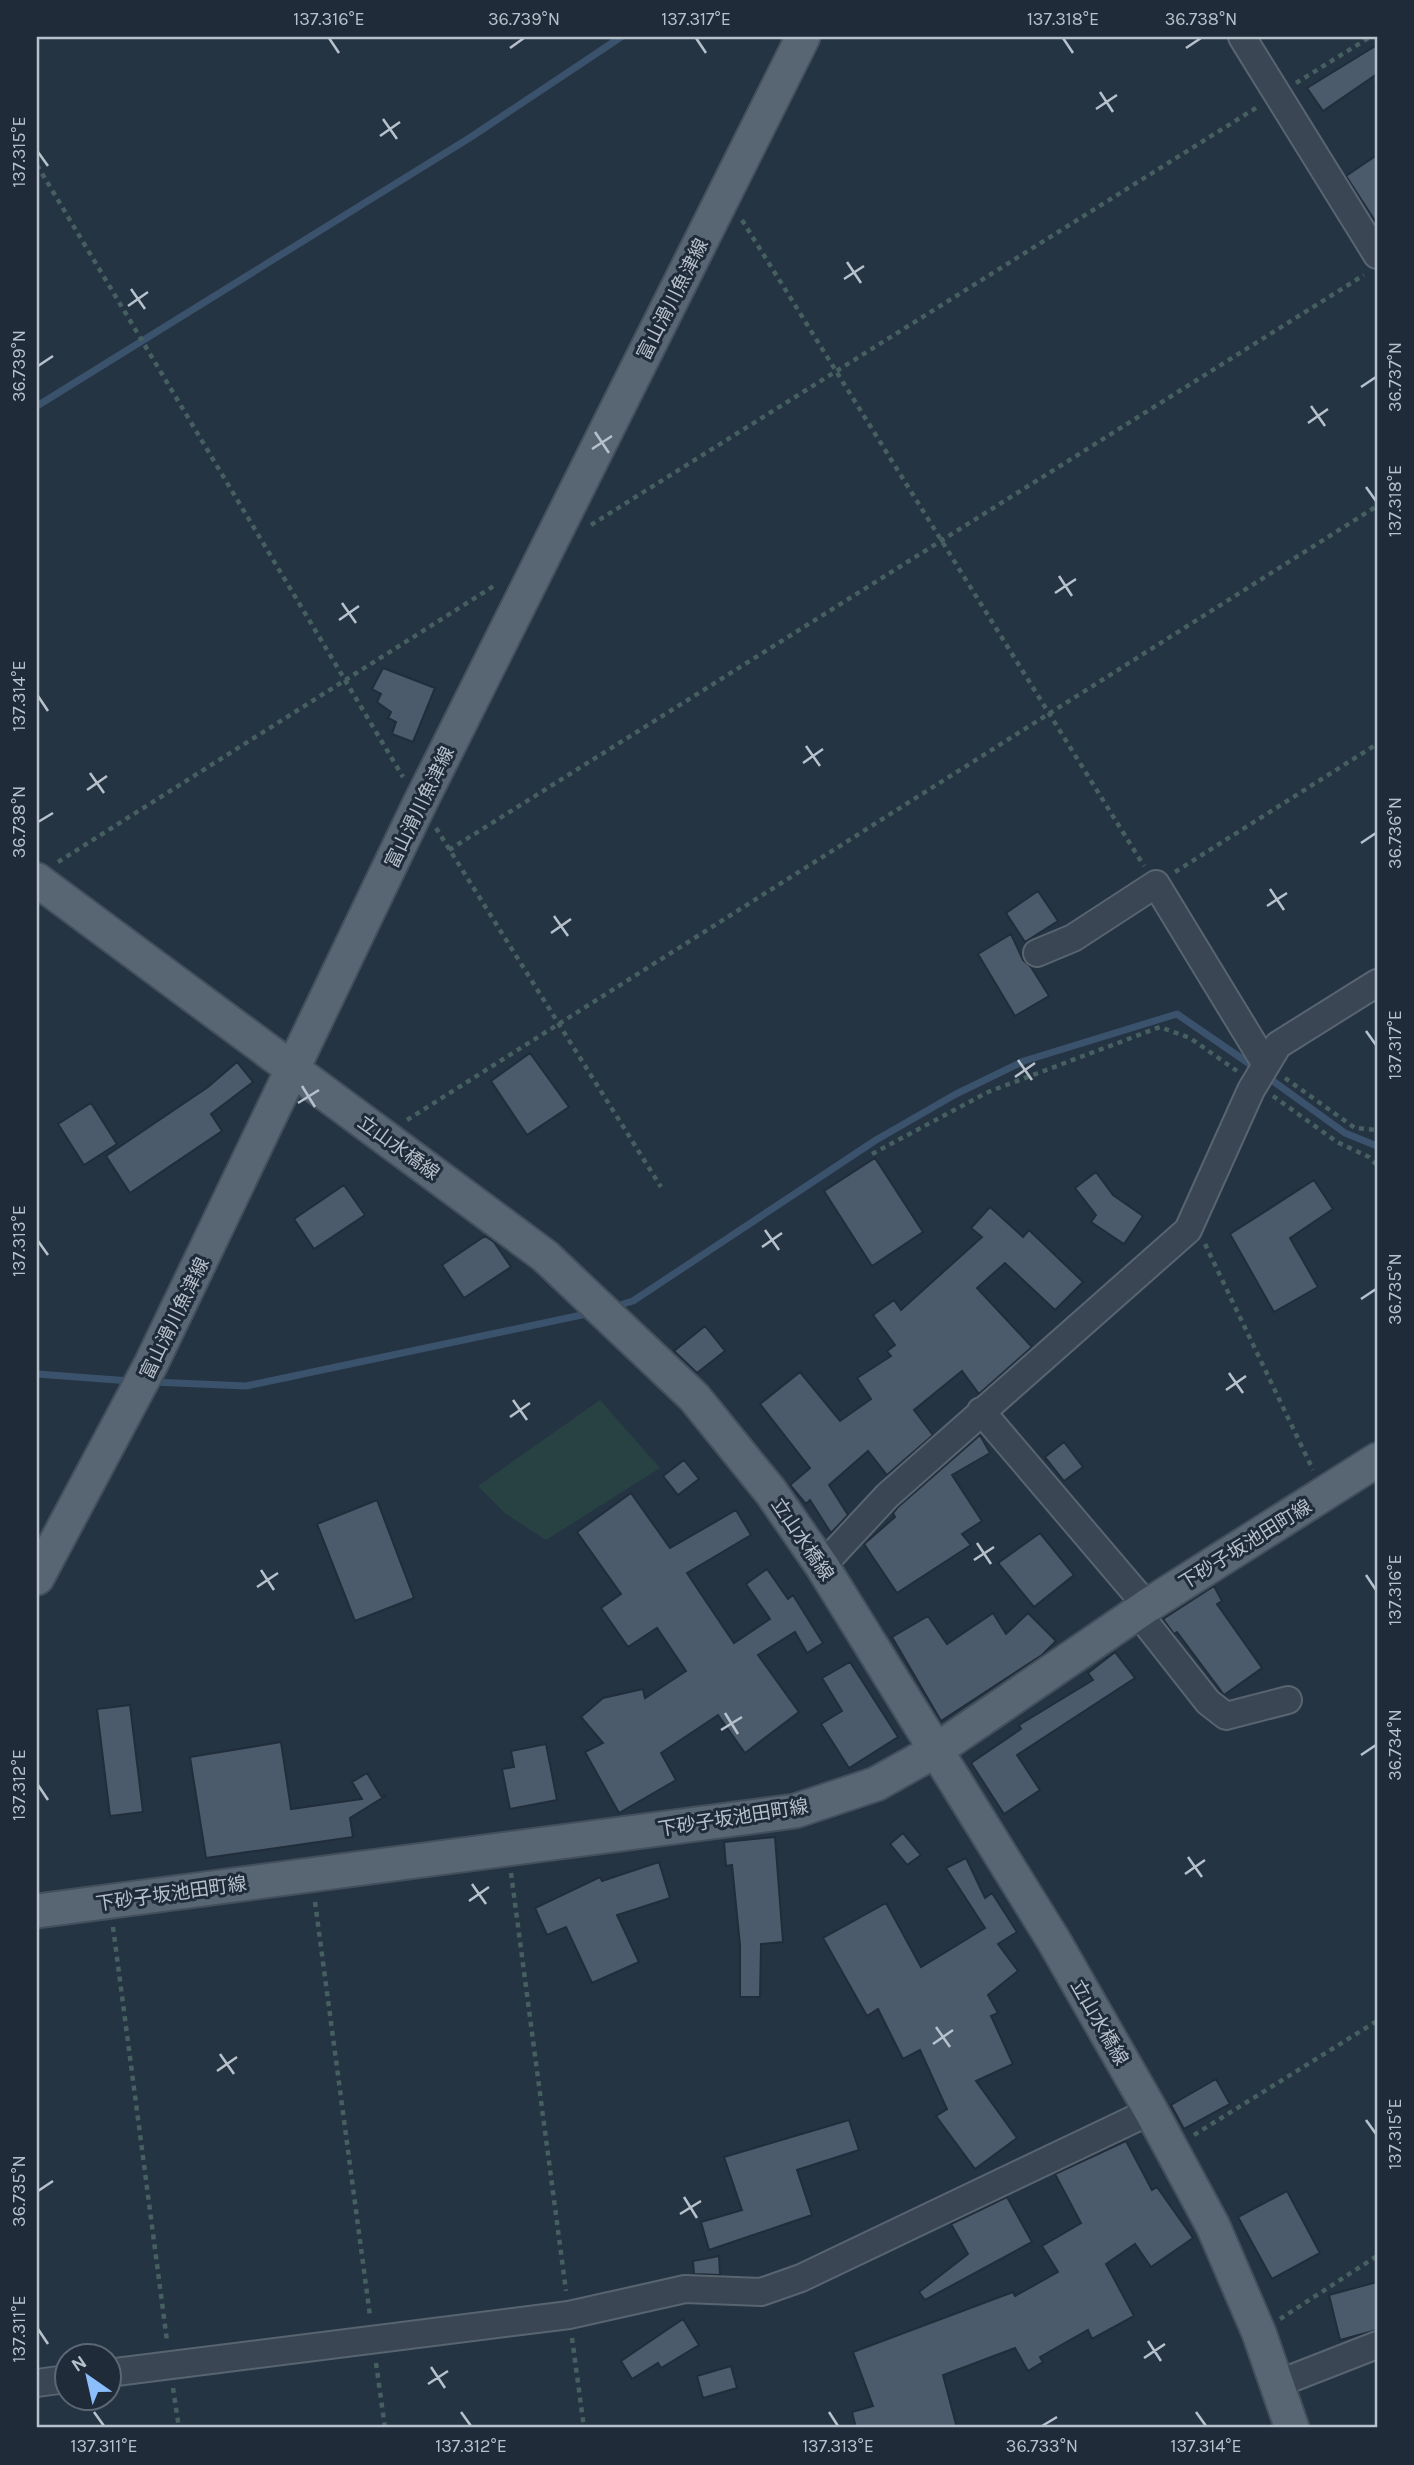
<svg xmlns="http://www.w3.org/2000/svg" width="1414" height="2465" viewBox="0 0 1414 2465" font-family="Karla,'Noto Sans JP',sans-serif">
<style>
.green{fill:#284244}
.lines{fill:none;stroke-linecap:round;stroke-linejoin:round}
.stream{stroke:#3a526c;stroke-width:7}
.building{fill:#4c5b6c;stroke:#212d3a;stroke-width:2}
.minor-casing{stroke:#586470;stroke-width:30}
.major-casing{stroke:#444f5c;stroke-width:37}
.path{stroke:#465f60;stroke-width:4.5;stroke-dasharray:5 5;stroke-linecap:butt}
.minor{stroke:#3a4653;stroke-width:26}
.major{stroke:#586573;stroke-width:33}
.ticks{fill:none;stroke:#b7c1cc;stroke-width:2.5}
.labels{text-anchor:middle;stroke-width:6;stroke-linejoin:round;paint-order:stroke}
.street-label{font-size:19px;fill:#b7c1cc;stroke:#1f2b38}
.neatline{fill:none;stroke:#b7c1cc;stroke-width:2.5}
.ticks-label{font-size:18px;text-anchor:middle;fill:#b7c1cc}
</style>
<rect width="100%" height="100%" fill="#253443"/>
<path class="green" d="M600 1400 660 1468 546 1540 506 1514 478 1486Z"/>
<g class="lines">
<path class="stream" d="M37 406 471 137 621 37
M1266 1076 1345 1133 1377 1146
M613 1307 633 1301 876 1140 956 1094 1024 1061 1177 1014 1257 1069
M37 1374 130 1381
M153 1382 246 1386 591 1313"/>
</g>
<path class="building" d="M1377 45V74L1323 111 1307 88Z
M1377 155V224L1346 176Z
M383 668 435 688 413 742 392 734 396 722 388 718 391 712 377 702 381 694 372 689Z
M1038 891 1058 921 1025 942 1006 913Z
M1011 934 1023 960 1031 967 1049 996 1015 1016 978 954Z
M530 1053 569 1107 527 1135 491 1081Z
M237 1062 253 1082 211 1114 222 1131 130 1193 106 1156 208 1087Z
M91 1103 117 1144 84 1165 58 1124Z
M875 1158 923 1232 872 1266 824 1191Z
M1096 1172 1113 1195 1143 1216 1124 1244 1091 1222 1096 1215 1075 1188Z
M1314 1180 1333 1209 1290 1238 1318 1287 1274 1312 1230 1234Z
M344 1185 365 1215 314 1249 294 1219Z
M990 1207 1023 1237 1029 1230 1083 1282 1055 1310 1005 1263 977 1288 1032 1347 979 1394 962 1371 914 1410 933 1435 887 1475 868 1451 829 1485 848 1515 831 1533 810 1500 806 1504 790 1485 810 1468 760 1404 800 1372 840 1421 871 1399 857 1378 891 1356 887 1351 895 1345 873 1315 894 1300 901 1310 982 1237 971 1228Z
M485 1236 494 1242 511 1267 464 1298 442 1265Z
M705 1326 725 1351 697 1373 674 1351Z
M980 1435 990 1453 952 1475 982 1521 962 1534 971 1545 897 1593 864 1544 895 1517 893 1513 898 1507Z
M1064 1442 1083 1467 1064 1481 1045 1457Z
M684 1460 699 1479 678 1495 663 1476Z
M631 1493 670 1548 736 1510 751 1535 687 1573 734 1643 770 1619 746 1584 767 1569 788 1599 793 1595 823 1643 807 1653 795 1632 758 1655 799 1712 745 1753 718 1715 661 1753 676 1780 619 1813 585 1752 603 1743 581 1717 603 1698 643 1689 645 1698 686 1671 657 1628 628 1647 601 1608 621 1594 577 1532Z
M377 1500 414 1598 355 1621 317 1524Z
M1040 1533 1074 1575 1034 1607 998 1563Z
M1214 1586 1222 1601 1217 1604 1262 1668 1224 1695 1177 1632 1174 1634 1163 1619Z
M993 1613 1006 1634 1028 1613 1056 1641 1042 1655 941 1721 892 1637 928 1616 947 1644Z
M1115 1652 1135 1678 1017 1755 1040 1790 1004 1814 971 1763 1021 1729 1019 1725 1093 1680 1088 1673Z
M850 1662 898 1737 849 1768 821 1724 842 1711 822 1678Z
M130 1705 143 1812 110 1816 97 1709Z
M281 1742 291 1809 362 1799 352 1782 367 1773 381 1796 387 1795 350 1818 353 1837 206 1858 190 1757Z
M546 1744 557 1800 510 1809 502 1769 514 1767 511 1751Z
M903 1833 921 1855 907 1865 890 1844Z
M775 1837 783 1942 761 1944 760 1997H740V1945L732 1865 726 1866 724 1842Z
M966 1858 985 1898 992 1893 1017 1932 998 1944 1018 1971 988 1995 998 2013 991 2016 1013 2064 976 2081 1017 2138 975 2169 936 2116 947 2109 920 2050 903 2059 878 2009 867 2016 823 1938 886 1903 921 1967 985 1928 946 1868Z
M659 1862 670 1898 617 1915 639 1962 592 1983 566 1927 547 1935 535 1908 600 1877 602 1881Z
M1216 2079 1230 2104 1184 2129 1171 2105Z
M849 2120 859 2150 797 2170 812 2215 709 2250 701 2222 742 2210 724 2157Z
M1126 2141 1152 2190 1157 2187 1193 2238 1151 2267 1135 2244 1106 2264 1134 2316 1092 2339 1088 2330 1040 2357 1043 2362 1028 2371 1015 2348 943 2375 957 2428H856L852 2412 873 2406 853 2352 1013 2292 1015 2296 1058 2272 1042 2246 1081 2223 1055 2174Z
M1287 2191 1320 2253 1272 2279 1238 2217Z
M1007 2197 1032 2242 925 2300 919 2292 968 2254 951 2224Z
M719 2256 720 2275 694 2274 693 2261Z
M1377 2282V2330L1340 2340 1329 2295Z
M683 2319 699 2345 661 2368 658 2363 632 2379 621 2361Z
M731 2366 737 2388 703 2398 697 2376Z"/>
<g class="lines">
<defs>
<path id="minor" d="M1242 37 1377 255
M1037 953 1073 938 1156 884 1265 1063
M981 1411 1147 1606
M822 1566 887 1496 1188 1230 1251 1090 1278 1045 1377 983
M1138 1613 1208 1702 1226 1716 1288 1700
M108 2373 569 2315 685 2289 761 2292 801 2278 1151 2111
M37 2383 66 2379
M1277 2384 1377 2345"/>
<path id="major" d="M37 880 545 1256 694 1397 771 1492 822 1566 1054 1941 1151 2111 1213 2226 1259 2333 1292 2428
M37 1578 151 1364 420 803 803 37
M37 1911 795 1811 876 1784 935 1751 1147 1606 1377 1460"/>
</defs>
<use href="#minor" class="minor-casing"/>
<use href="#major" class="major-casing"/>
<path class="path" d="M1296 83 1370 37
M37 165 403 777
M742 220 1144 866
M591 525 1259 106
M436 828 661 1187
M449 850 1364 275
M58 862 497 584
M1175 872 1377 744
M1285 1078 1355 1128 1377 1130
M1273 1096 1337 1142 1369 1157 1377 1165
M407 1120 1377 506
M872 1154 988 1092 1160 1027 1190 1038 1237 1071
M1205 1244 1313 1470
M511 1873 566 2291
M315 1902 370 2316
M113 1927 167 2341
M1194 2135 1377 2021
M1280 2319 1377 2256
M572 2338 584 2428
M376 2363 385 2428
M173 2388 179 2428"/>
<use href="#minor" class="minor"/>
<use href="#major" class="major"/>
</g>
<path class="ticks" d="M329 38 339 53M696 38 706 53M1063 38 1073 53M510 48 524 38M1186 48 1201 38M1100 92 1113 112M1096 109 1117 95M383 119 397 139M380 136 400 122M38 152 48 166M847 262 861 283M844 279 864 266M131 289 145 309M128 306 148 292M38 366 53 356M1361 387 1376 377M1311 406 1325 426M1308 423 1328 409M595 432 609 453M592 449 612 436M1366 487 1376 501M1059 576 1072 596M1055 593 1076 579M342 603 356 623M339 620 359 606M38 696 48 711M806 746 820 766M803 763 823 749M90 773 104 793M87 790 107 776M38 822 53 813M1361 843 1376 833M1270 889 1284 910M1267 906 1287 893M554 916 568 936M551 933 571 919M1366 1031 1376 1045M1018 1060 1032 1080M1015 1077 1035 1063M302 1086 315 1107M298 1103 319 1090M765 1230 779 1250M38 1241 48 1255M762 1247 782 1233M1361 1299 1376 1289M1229 1373 1243 1393M1226 1390 1246 1376M513 1400 527 1420M510 1417 530 1403M977 1543 991 1564M974 1560 994 1547M261 1570 274 1590M1366 1575 1376 1590M257 1587 278 1573M725 1713 738 1734M721 1730 742 1717M1361 1755 1376 1745M38 1785 48 1800M1188 1857 1202 1877M1185 1874 1205 1860M472 1884 486 1904M469 1901 489 1887M936 2027 950 2047M933 2044 953 2030M220 2054 234 2074M217 2071 237 2057M1366 2120 1376 2134M38 2191 53 2181M684 2197 697 2218M680 2214 701 2201M38 2329 48 2344M1148 2341 1161 2361M1144 2358 1165 2344M431 2367 445 2388M428 2384 448 2371M94 2412 104 2426M461 2412 471 2426M829 2412 838 2426M1196 2412 1206 2426M1042 2426 1057 2417"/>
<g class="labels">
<g class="street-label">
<text transform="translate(672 299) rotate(-63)" y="7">富山滑川魚津線</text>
<text transform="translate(419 807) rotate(-64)" y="7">富山滑川魚津線</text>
<text transform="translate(399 1147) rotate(36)" y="7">立山水橋線</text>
<text transform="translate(174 1318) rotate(-64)" y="7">富山滑川魚津線</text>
<text transform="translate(803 1539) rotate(56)" y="7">立山水橋線</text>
<text transform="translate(1245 1544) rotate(-32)" y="7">下砂子坂池田町線</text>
<text transform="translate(733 1817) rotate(-9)" y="7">下砂子坂池田町線</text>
<text transform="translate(171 1893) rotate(-8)" y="7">下砂子坂池田町線</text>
<text transform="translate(1100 2022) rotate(60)" y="7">立山水橋線</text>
</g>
</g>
<rect width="1414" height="2465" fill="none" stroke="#1f2b38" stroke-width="77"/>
<g transform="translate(88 2377) rotate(326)"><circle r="33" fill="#1f2b38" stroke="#5c6773" stroke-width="2"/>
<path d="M0-5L12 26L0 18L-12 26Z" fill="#8dbefc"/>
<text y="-10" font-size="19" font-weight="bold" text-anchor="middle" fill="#b7c1cc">N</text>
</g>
<rect x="38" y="38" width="1338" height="2388" class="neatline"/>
<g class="ticks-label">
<text x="329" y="25">137.316°E</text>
<text x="524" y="25">36.739°N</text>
<text x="696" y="25">137.317°E</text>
<text x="1063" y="25">137.318°E</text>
<text x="1201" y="25">36.738°N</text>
<text transform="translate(19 152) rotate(-90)" y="6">137.315°E</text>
<text transform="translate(19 366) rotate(-90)" y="6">36.739°N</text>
<text transform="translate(1395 377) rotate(-90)" y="6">36.737°N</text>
<text transform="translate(1395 501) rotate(-90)" y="6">137.318°E</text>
<text transform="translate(19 696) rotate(-90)" y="6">137.314°E</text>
<text transform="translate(19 822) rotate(-90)" y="6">36.738°N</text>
<text transform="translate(1395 833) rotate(-90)" y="6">36.736°N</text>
<text transform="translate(1395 1045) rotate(-90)" y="6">137.317°E</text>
<text transform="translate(19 1241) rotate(-90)" y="6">137.313°E</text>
<text transform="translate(1395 1289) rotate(-90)" y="6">36.735°N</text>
<text transform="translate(1395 1590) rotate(-90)" y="6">137.316°E</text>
<text transform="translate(1395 1745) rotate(-90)" y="6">36.734°N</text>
<text transform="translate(19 1785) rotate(-90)" y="6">137.312°E</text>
<text transform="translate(1395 2134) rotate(-90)" y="6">137.315°E</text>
<text transform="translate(19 2191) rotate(-90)" y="6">36.735°N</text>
<text transform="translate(19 2329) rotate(-90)" y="6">137.311°E</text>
<text x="104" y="2452">137.311°E</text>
<text x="471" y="2452">137.312°E</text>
<text x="838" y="2452">137.313°E</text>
<text x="1042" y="2452">36.733°N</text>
<text x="1206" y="2452">137.314°E</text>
</g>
</svg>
